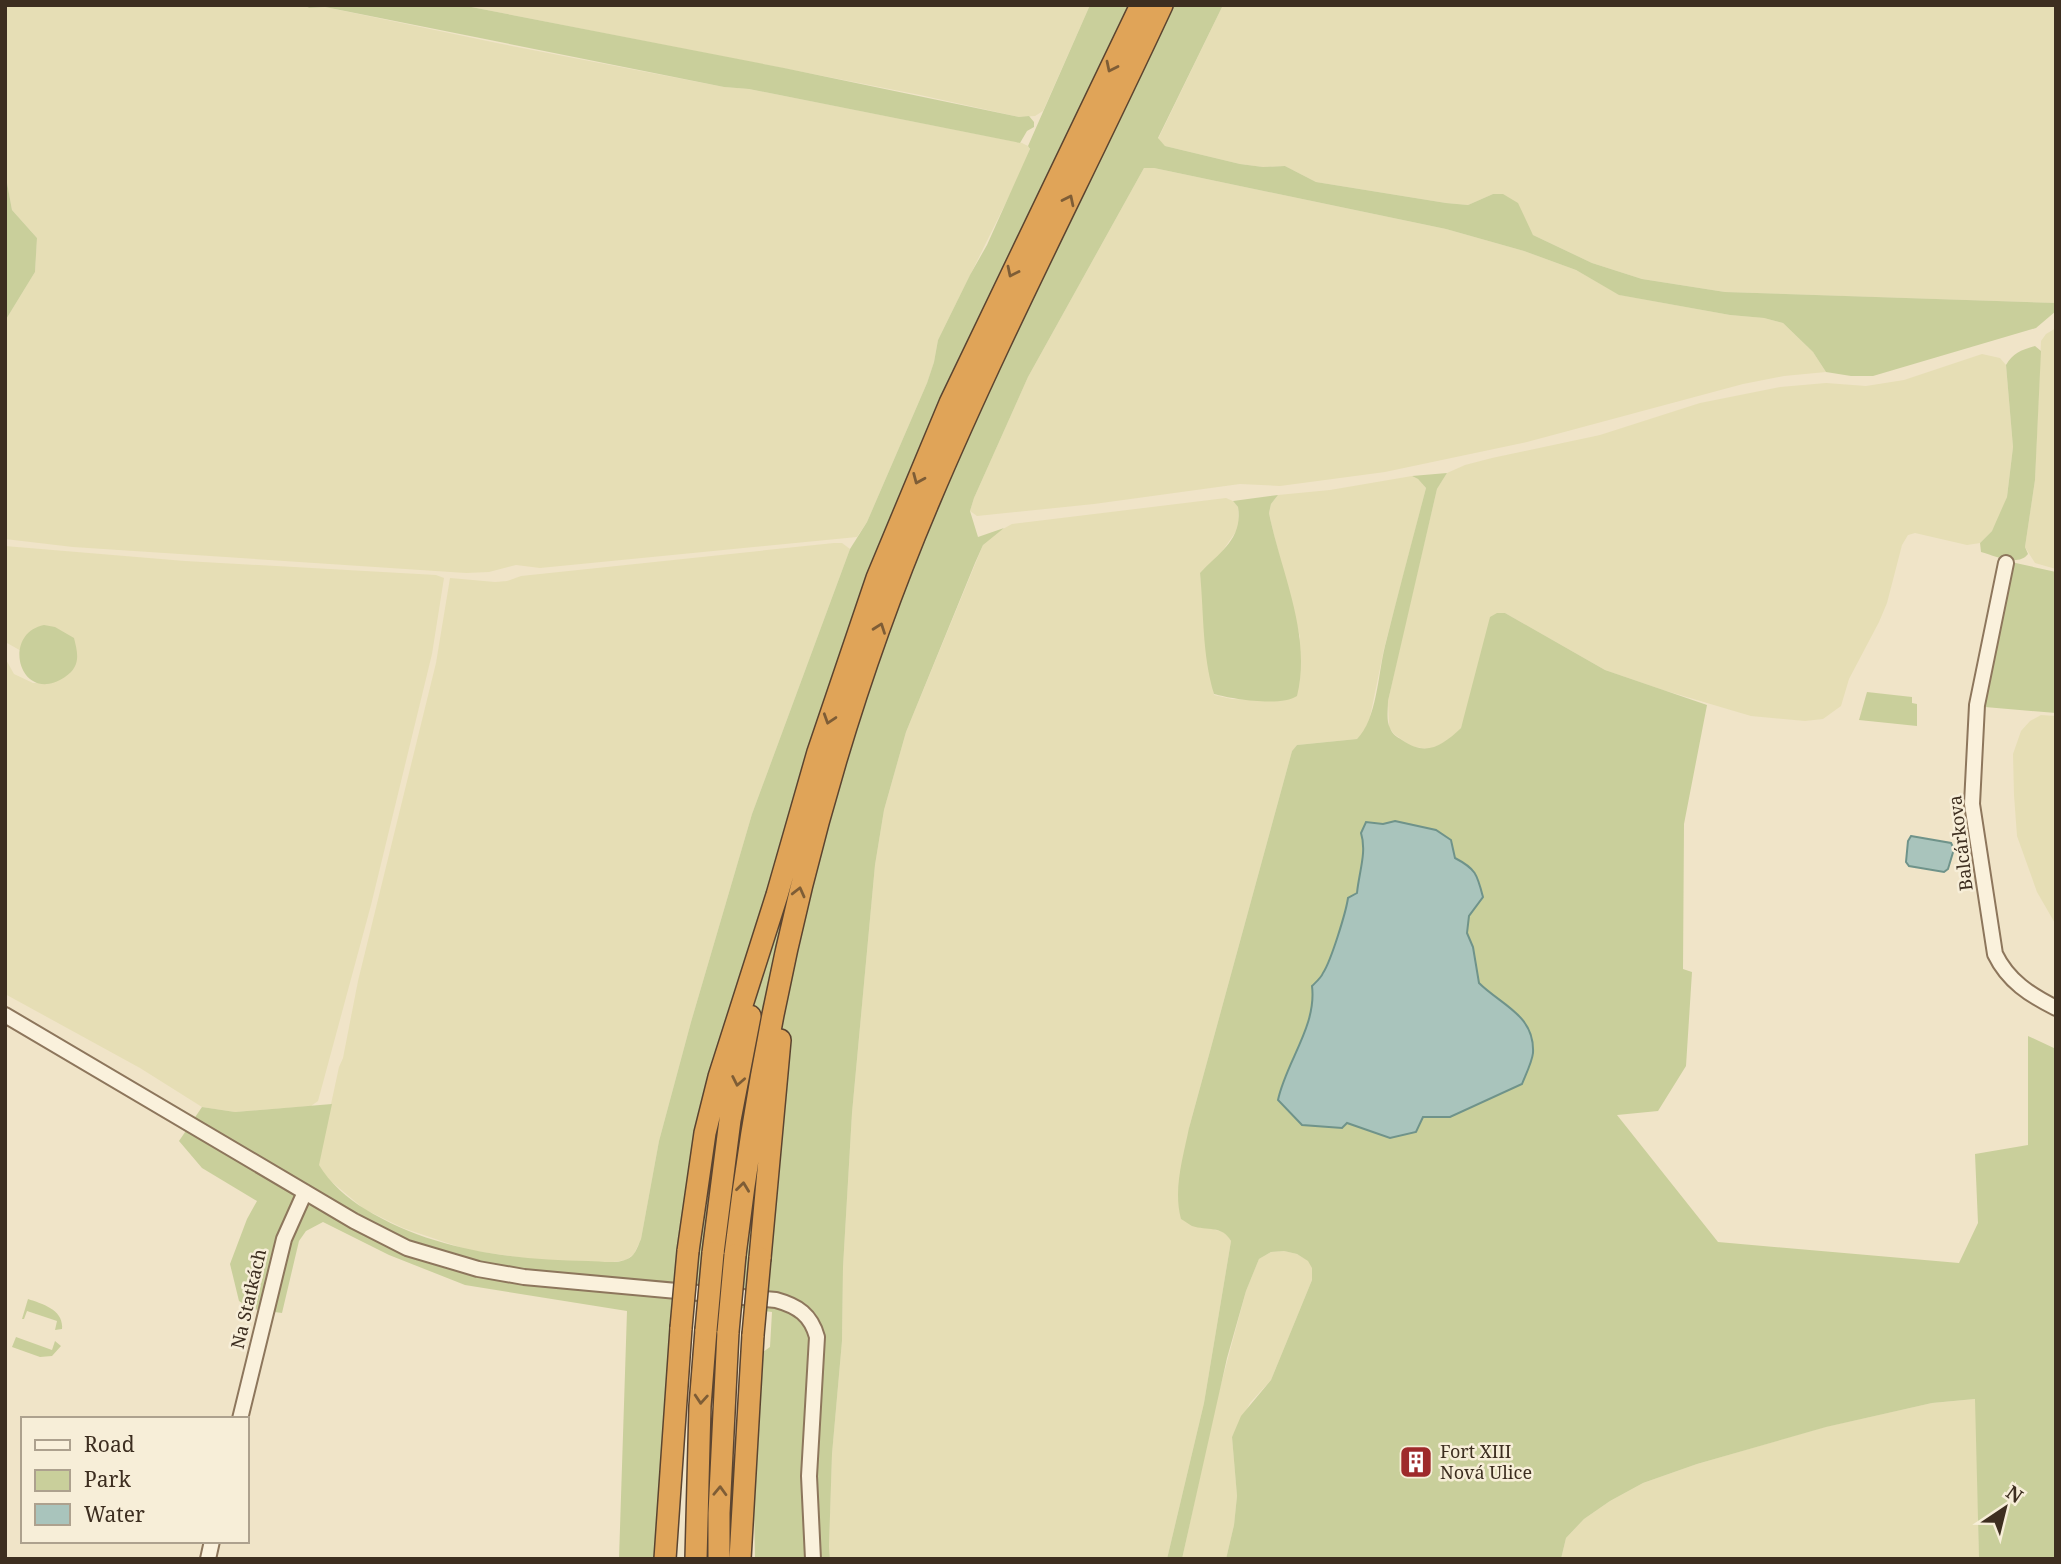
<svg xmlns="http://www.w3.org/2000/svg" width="2061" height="1564" viewBox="0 0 2061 1564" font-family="'Noto Serif',serif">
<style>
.farmland{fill:#e6deb5}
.green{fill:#c9cf9b;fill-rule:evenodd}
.water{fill:#a9c4bc;stroke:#6f938a;stroke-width:2}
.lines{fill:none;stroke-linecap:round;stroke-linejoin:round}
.minor-casing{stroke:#8d765c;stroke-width:18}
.highway-casing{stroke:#5b4430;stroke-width:24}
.minor{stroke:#faf1dc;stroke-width:14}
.highway{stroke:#e0a458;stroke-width:21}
.highway-bridge-casing{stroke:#5b4430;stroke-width:24;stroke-linecap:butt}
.highway-bridge{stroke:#e0a458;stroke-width:21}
.oneway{stroke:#7e5d36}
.labels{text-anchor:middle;stroke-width:5;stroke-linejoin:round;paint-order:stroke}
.street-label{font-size:18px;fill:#3d2e20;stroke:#f7eed8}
.poi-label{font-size:18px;fill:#3d2e20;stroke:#f7eed8;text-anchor:start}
</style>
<rect width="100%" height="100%" fill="#f0e4c8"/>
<path class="farmland" d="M5 5H304L309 8 325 7 497 43 724 87 749 89 1022 143 1028 146 1031 152 938 340 934 362 927 383 867 522 857 537 540 568 516 565 489 572 466 573 73 547 5 539V321L35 272 37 238 12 210 5 172Z
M461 5H1090L1043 111 1035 116 1019 117 920 95Z
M1223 5H2056V303L1725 292 1642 279 1592 263 1533 235 1525 220 1493 194 1468 205 1446 203 1316 182 1285 166 1263 167 1240 164 1165 146 1158 139Z
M1144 168H1154L1446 229 1524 251 1576 270 1620 295 1730 315 1764 318 1783 323 1813 352 1826 372 1784 376 1743 384 1527 442 1385 472 1280 486 1240 484 1094 504 977 516 970 511 974 498 1028 377Z
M2056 328V569L2035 563 2025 547 2035 480 2041 341 2046 334Z
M1982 354 2000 358 2006 365 2013 447 2007 497 2001 515 1992 531 1980 543 1967 545 1915 533 1908 535 1902 545 1887 603 1879 622 1849 679 1841 706 1823 719 1805 721 1751 716 1663 690 1605 670 1505 613H1498L1461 728 1449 740 1431 749 1412 747 1394 734 1389 727 1388 701 1404 629 1437 489 1447 473 1465 465 1492 458 1600 435 1700 403 1780 387 1826 383 1866 386 1904 380Z
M1412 476 1418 479 1426 488 1384 649 1370 717 1364 732 1357 739 1297 745 1292 751 1189 1128 1209 1228 1226 1233 1231 1241 1204 1403 1167 1559H830L829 1547 832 1454 842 1341 843 1267 852 1113 875 865 884 810 906 732 983 545 992 535 1012 524 1226 498 1233 501 1238 507 1239 527 1219 556 1200 573 1214 695 1232 699 1280 701 1300 637 1274 535 1269 513 1271 504 1278 495 1330 490Z
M834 543H842L850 549 752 814 691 1022 659 1141 641 1239 634 1254 626 1260 613 1262H553L468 1250 403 1228 364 1209 326 1177 318 1165 339 1067 343 1058 358 981 436 663 450 578 495 582 507 581 521 576Z
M5 546 185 561 436 575 444 578 432 654 371 905 318 1101 311 1106 235 1112 202 1107 140 1068 5 994V658L14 674 33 683H51L66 676 7 643 5 652Z
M2041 715 2056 716V925L2037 892 2017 836 2014 795 2013 754 2021 731 2030 721Z
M1284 1251 1297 1254 1309 1261 1313 1268 1312 1280 1271 1380 1250 1403 1232 1437 1237 1496 1234 1525 1226 1559H1182L1217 1399 1246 1291 1259 1259 1271 1252Z
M1976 1399 1979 1559H1561L1566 1538 1584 1519 1610 1501 1643 1483 1697 1464 1825 1427 1932 1403Z"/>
<path class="green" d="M304 5H461L784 68 1019 117 1029 116 1034 122V127L1027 131 1020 143 749 89 724 87 325 7 309 8Z
M1090 5H1223L1158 138 1165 146 1240 164 1263 167 1285 166 1316 182 1446 203 1468 205 1493 194H1503L1518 203 1533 235 1592 263 1642 279 1725 292 2056 303V311L2036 328 1873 376H1851L1826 372 1813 352 1783 323 1764 318 1730 315 1619 295 1576 270 1524 251 1446 229 1154 168H1144L1028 377 974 498 970 511 978 537 1004 528 983 545 975 563 906 732 884 810 875 865 852 1113 843 1267 842 1341 832 1454 829 1547 830 1559H755L753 1459 763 1352 770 1347 772 1312 673 1299 660 1559H619L627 1311 465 1285 389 1255 323 1222 306 1231 299 1241 282 1313 252 1309 239 1301 230 1264 247 1219 257 1201 202 1168 179 1141 202 1107 235 1112 332 1104 319 1165C329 1182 348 1199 365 1209 432 1250 511 1260 588 1261 600 1261 614 1264 625 1260 635 1257 637 1248 641 1239L659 1141 691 1022 752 814 850 549 867 522 927 383 934 362 938 340 970 275 987 245 1030 149 1028 146Z
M5 172 12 210 37 238 35 272 5 321Z
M2035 346 2041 351 2035 480 2025 547 2028 554C2018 567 1995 556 1981 552L1980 543 1992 531 2007 497 2013 447 2006 365C2013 353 2021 350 2035 346Z
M1447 473 1437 489 1388 701C1388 709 1386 721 1390 728 1392 734 1397 737 1402 740 1426 757 1442 746 1461 728L1490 617 1497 613H1505L1605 670 1707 705 1684 824 1683 969 1692 972 1686 1066 1658 1111 1617 1115 1718 1242 1959 1263 1978 1223 1975 1154 2028 1145V1036L2056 1049V1559H1979L1975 1399 1932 1403 1826 1427 1697 1464 1643 1483 1610 1501 1584 1519 1566 1538 1561 1559H1226L1234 1525 1237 1496 1232 1437 1241 1416 1271 1380 1312 1280V1268L1308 1261 1297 1254 1284 1251 1271 1252 1259 1259 1246 1291 1227 1358 1182 1559H1167L1204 1403 1231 1241C1222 1225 1207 1231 1192 1226 1188 1224 1185 1221 1181 1219 1173 1189 1183 1158 1189 1128L1292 751 1297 745 1357 739C1377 719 1378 674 1385 646 1398 594 1412 541 1426 488L1418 479 1412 476ZM1395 821 1455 858 1483 897 1469 916 1467 933 1473 946 1479 983 1487 991 1450 1117H1423L1390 1138 1347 1123 1285 1107 1278 1100C1286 1061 1317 1026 1312 986 1316 982 1321 978 1323 973 1331 961 1346 912 1348 898L1357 893C1359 873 1367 852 1361 833Z
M1278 495 1271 504 1269 513C1281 573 1312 634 1297 696 1281 707 1232 699 1214 694 1202 654 1204 614 1200 573 1220 552 1243 539 1238 507L1233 501Z
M2011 562 2056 572V713L1985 707Z
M44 625 55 627 74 638C78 654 81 666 65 677 20 707 0 634 44 625Z
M1867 692 1912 697V703L1917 704V726L1859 720Z
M28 1299C43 1304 64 1310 62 1329L55 1330 57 1321 27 1311 24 1319H22Z
M16 1337 52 1350 55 1341 61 1346 52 1356 40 1357 12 1347Z"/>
<path class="water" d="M1395 821 1436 830 1451 840 1455 858C1476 869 1477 874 1483 897L1469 916 1467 933 1473 947 1479 983C1501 1005 1535 1015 1533 1053 1532 1062 1526 1074 1522 1084L1450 1117H1423L1416 1132 1390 1138 1347 1123 1342 1128 1302 1125 1278 1100C1286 1062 1317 1026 1312 986 1316 982 1321 978 1323 973 1331 961 1346 912 1348 898L1357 893C1359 872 1367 852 1361 833L1366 822 1383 824Z
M1911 836 1951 843 1954 849 1948 869 1944 872 1909 866 1906 862 1908 841Z"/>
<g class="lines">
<defs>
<path id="minor" d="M2006 563 1977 705 1972 804 1995 954C2008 981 2030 995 2056 1008
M5 1015 354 1221 407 1248 478 1269 524 1277 776 1300C798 1306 811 1315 817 1337L809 1476 813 1559
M240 1419 284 1239 305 1192
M208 1559 212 1541"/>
<path id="highway" d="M688 1251 705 1133 719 1077 777 895 818 752 877 578 950 403 1141 5
M713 1253 730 1120 750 1016
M735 1255C766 996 827 741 929 501 1000 333 1085 171 1162 5
M760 1258 780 1040
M665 1559 681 1328
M696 1559 700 1406 706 1330
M719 1559V1513L728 1332
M740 1559 753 1335"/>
</defs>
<use href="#minor" class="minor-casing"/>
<use href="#highway" class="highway-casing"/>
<use href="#minor" class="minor"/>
<use href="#highway" class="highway"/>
<defs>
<path id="highway-bridge" d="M681 1328 688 1251
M706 1330 713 1253
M728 1332 735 1255
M753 1335 760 1258"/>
</defs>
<use href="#highway-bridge" class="highway-bridge-casing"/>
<use href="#highway-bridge" class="highway-bridge"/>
</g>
<defs><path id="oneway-chevron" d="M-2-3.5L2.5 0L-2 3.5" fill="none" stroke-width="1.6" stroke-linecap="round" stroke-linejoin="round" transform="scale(1.75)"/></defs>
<g class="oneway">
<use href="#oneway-chevron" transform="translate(1111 67) rotate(116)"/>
<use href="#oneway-chevron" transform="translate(1069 200) rotate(-64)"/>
<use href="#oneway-chevron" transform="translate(1012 272) rotate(116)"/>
<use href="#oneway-chevron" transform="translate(918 479) rotate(113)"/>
<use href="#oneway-chevron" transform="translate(880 628) rotate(-70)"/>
<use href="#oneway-chevron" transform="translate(829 719) rotate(108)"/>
<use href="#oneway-chevron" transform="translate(799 892) rotate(-76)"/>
<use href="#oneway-chevron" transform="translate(738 1081) rotate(101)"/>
<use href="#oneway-chevron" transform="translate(743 1187) rotate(-83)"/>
<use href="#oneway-chevron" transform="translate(701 1399) rotate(94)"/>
<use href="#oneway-chevron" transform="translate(720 1491) rotate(-88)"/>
</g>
<defs>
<symbol id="building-square" viewBox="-11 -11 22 22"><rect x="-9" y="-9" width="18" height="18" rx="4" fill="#9e2a2b" stroke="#f7eed8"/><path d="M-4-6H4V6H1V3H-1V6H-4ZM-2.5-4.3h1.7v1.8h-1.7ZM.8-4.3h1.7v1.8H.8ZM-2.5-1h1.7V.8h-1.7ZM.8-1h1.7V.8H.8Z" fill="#fff"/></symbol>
</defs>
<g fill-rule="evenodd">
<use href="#building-square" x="1397" y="1443" width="38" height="38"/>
</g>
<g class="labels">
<g class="street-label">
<text transform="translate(1961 843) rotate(-97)" y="6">Balcárkova</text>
<text transform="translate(249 1299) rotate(-77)" y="6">Na Statkách</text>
</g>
<g class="poi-label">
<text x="1440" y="1458">Fort XIII<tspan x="1440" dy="21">Nová Ulice</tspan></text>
</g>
</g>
<rect width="2061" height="1564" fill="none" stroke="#3d2e20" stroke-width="14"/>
<rect x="21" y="1417" width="228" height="126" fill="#f7eed8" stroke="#ada18e" stroke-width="2"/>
<rect x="35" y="1440" width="35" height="10" fill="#faf1dc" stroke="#ada18e" stroke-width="2"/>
<text x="84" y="1452" font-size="21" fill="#3d2e20">Road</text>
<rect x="35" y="1470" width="35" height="21" fill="#c9cf9b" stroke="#ada18e" stroke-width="2"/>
<text x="84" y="1487" font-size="21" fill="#3d2e20">Park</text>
<rect x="35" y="1504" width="35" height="21" fill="#a9c4bc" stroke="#ada18e" stroke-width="2"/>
<text x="84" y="1522" font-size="21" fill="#3d2e20">Water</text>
<g transform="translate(2005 1508) rotate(35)" stroke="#f7eed8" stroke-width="5" paint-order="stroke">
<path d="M0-5L12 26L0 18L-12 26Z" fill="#3d2e20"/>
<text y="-10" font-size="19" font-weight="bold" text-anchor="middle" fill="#3d2e20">N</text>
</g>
</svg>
